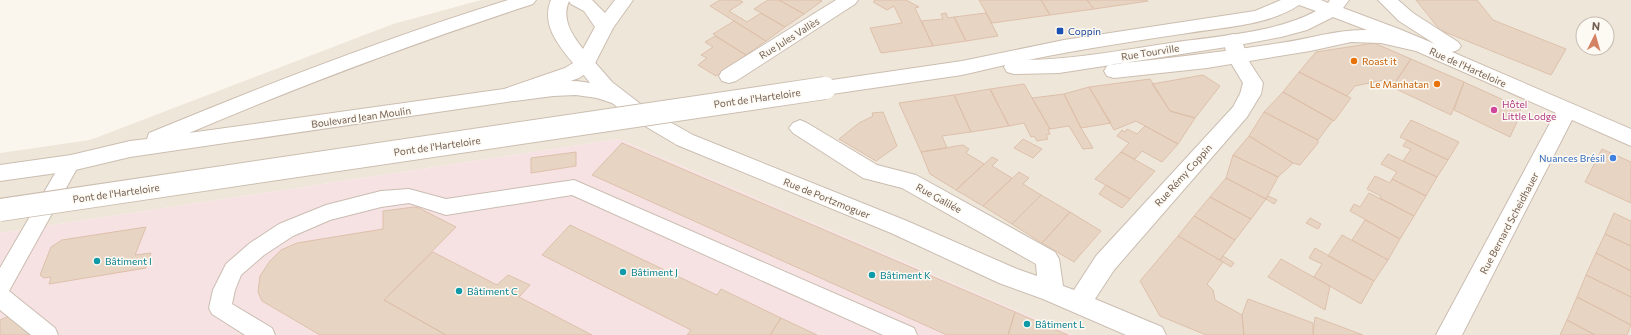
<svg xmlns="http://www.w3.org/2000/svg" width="1631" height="335" viewBox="0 0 1631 335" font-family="Commissioner,sans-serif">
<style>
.residential{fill:#efe6da;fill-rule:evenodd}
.medical{fill:#f7e2e3}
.building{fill:#e8d4c3;stroke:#ddc0ab}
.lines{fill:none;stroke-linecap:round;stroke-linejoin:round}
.lane-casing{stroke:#cabdb1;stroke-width:2}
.street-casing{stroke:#cabdb1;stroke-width:2}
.secondary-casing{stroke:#ccbeb0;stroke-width:2}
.lane{fill:#fff;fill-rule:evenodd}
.street{fill:#fff;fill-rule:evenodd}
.secondary{fill:#fff;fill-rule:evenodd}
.secondary-bridge-casing{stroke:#ccbeb0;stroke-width:24;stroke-linecap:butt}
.secondary-bridge{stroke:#fff;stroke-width:22}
.transit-dot{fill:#1a4fb4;stroke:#fdfaf4;stroke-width:1.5}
.food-dot{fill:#e8710a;stroke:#fdfaf4;stroke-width:1.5}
.hotel-dot{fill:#d1479c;stroke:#fdfaf4;stroke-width:1.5}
.shop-dot{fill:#3f7fe0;stroke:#fdfaf4;stroke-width:1.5}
.culture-dot{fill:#0f9aa8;stroke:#fdfaf4;stroke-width:1.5}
.labels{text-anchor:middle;stroke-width:3;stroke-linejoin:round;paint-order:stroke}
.transit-label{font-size:10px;fill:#164399;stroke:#fdfaf4;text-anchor:start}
.street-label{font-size:10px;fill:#746052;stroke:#fdfaf4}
.food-label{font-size:10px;fill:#c56008;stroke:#fdfaf4;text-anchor:start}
.hotel-label{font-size:10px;fill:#b23c85;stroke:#fdfaf4;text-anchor:start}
.shop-label{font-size:10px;fill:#366cbe;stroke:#fdfaf4;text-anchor:end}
.culture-label{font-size:10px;fill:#0d838f;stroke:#fdfaf4;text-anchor:start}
</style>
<rect width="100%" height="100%" fill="#fbf6ed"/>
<path class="residential" d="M481 0H1631V335H1073L619 139 0 233V153L90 140 393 24ZM1583 24H1607V48H1583Z"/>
<path class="medical" d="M619 139 1073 335H0V233Z"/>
<path class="building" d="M720 0H739L743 2 729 11 747 22 761 13 785 27 766 41 710 6Z
M768 0H779L804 14 785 27 754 9Z
M779 0H819L822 1 804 14Z
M875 0H906L919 7 915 8 933 46 881 53 870 28 902 23 894 6 887 10 873 2Z
M979 0H1041L1050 15 992 23Z
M1041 0H1087L1094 9 1050 15Z
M1087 0H1147L1148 1 1094 9Z
M1416 0H1477L1493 20 1566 49 1551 75 1440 30Z
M946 13 948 18 954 17 966 41 933 46 921 21 943 19 941 14Z
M986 13 998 36 966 41 954 17Z
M734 21 766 41 746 55 713 34Z
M715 36 746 55 716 76 698 65 707 58 701 55 713 47 705 42Z
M1374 43 1411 59 1392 87 1384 80 1355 86 1347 96 1299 72 1316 52Z
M1411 59 1464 82 1451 115 1392 87Z
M1299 72 1351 98 1334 121 1283 92Z
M1203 75 1220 86 1195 118 1170 111 1152 84Z
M1150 79 1170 111 1195 118 1178 144 1136 121 1114 130 1089 87Z
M1464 82 1521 108 1517 122 1510 137 1454 110Z
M1024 84 1050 129H1048L1050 134 1046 135 1048 139 1037 141 1034 136 1031 137 1024 123 1009 126 990 89Z
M1089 87 1111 123 1081 128 1064 94Z
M990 89 1009 126 971 132 954 95Z
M1283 92 1333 120 1318 140 1264 112Z
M1064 94 1081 128 1093 148 1083 149 1069 126 1050 129 1032 98Z
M954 95 971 132 942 136 947 148 921 152 899 103Z
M883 112 897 146 876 161 839 139 859 123 873 116 872 113Z
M1264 112 1318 140V143L1300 165 1293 163 1249 136Z
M1411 120 1459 142 1448 160 1400 137Z
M1145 126 1178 144 1162 162 1142 151 1135 159 1121 152 1129 143 1117 136 1122 130 1125 132 1127 129 1137 134Z
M1249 136 1293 163 1278 177 1233 155Z
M1023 139 1042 149 1033 158 1014 148Z
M1407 140 1448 160 1437 177 1403 161 1411 149 1403 146Z
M622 143 1015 312 1008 335H947L592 175Z
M963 145 969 149 966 153 984 164 956 190 930 174 921 152Z
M1602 149 1631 162V203L1585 182Z
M576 152V166L531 173V158Z
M1121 152 1155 171 1130 199 1095 179Z
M1388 154 1437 177 1426 196 1392 179 1397 172 1381 164Z
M1233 155 1278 177 1266 199 1226 178Z
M992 157 998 160 992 166 1012 178 983 206 956 190Z
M1019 172 1029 178 1023 184 1041 195 1012 224 983 206Z
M1375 176 1390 183 1392 179 1426 196 1414 216 1380 198 1381 196 1367 189Z
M1226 178 1266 199 1251 219 1210 197Z
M1106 185 1130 199 1122 208 1099 194Z
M1369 193 1414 216 1400 239 1350 211 1354 204 1360 207Z
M1041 195 1070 212 1042 243 1012 224Z
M1268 196 1277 200 1274 204 1266 199Z
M1210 197 1251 219 1235 240 1194 216Z
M414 207 419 208 456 227 384 300 446 335H320L262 301 258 292 260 276 270 261 281 250 297 243 383 229V211Z
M1070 212 1101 231 1074 262 1042 243Z
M1614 213 1631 221V246L1605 234Z
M1194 216 1235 240 1220 260 1178 236Z
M1310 218 1321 224 1318 229 1306 223Z
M1365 220 1400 239 1388 260 1352 240Z
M570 225 717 295 721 289 781 318 770 335H687L691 330 542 255Z
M146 227 135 255 151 253 146 268 49 284 51 277 44 278 40 275 51 247 62 240Z
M1605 234 1631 246V271L1596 253Z
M1342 235 1388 260 1374 281 1328 256Z
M1178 236 1223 262 1207 284 1213 290 1215 300 1242 315 1244 335H1206L1160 316 1140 281Z
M1315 248 1374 281 1361 304 1314 277 1322 264 1309 258Z
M433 252 497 285 508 275 530 285 519 297 592 335H446L384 300Z
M1596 253 1631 271V297L1586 275Z
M1223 256 1234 263 1231 267 1220 260Z
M1281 259 1330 286 1325 310 1268 277Z
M1586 275 1631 297V325L1577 297Z
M1577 297 1631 325 1627 335H1595L1567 320Z
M1248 299 1313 323V335H1244L1242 315Z
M1015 312 1068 335H1008Z
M7 317H10L38 335H0V320Z
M1315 317 1363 335H1313Z
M781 318 817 335H770Z
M1567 320 1595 335H1560Z"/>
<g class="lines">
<defs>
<path id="lane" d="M71 156 78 158 80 163 9 291 55 328 58 335H31L0 310V268L64 158Z
M574 180 914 328 917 335H883L572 195 446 215 409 203 381 207 330 220 293 236 264 255 241 275 235 290 232 304 272 328 275 335H245L212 314 209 308 213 290 226 264 250 243 279 224 326 205 381 191 409 189 446 199Z"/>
<path id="street" d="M836 0H858L855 4 736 81 729 83 722 81 719 76 722 71Z
M1233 34 1240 36 1250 63 1263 83 1261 94 1247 117 1114 270 1095 299 1162 327 1166 335H1126L1043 299 999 283 891 233 677 145 633 119 612 103 597 98 576 95 553 96 515 101 508 99 505 94 508 89C533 82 564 78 590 83L575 64 578 59 585 57 592 59 612 82 647 109 693 135 907 221 1017 269 1037 276 1036 264 902 188 863 178 793 133 789 128 793 123 800 120 807 123 877 165 916 175 1055 252 1059 259 1063 286 1074 290 1096 256 1233 107 1240 94 1243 83 1228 58 1223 40 1226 36Z
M1567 103 1574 105 1577 110 1462 335H1436L1557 110 1560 105Z"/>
<path id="secondary" d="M508 0H536L533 4C417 42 302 85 189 133L504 89 565 68 573 63C558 45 541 24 551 0H592L605 13 615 0H633L613 28 592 69 579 78 513 101 130 157 71 171 0 181V165L71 155 130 141 147 139 149 133C267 84 386 38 508 0ZM569 1 571 4 584 11 595 27 583 49C572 35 561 19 569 1Z
M1281 0H1321L1328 3 1330 0H1349L1343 8 1399 29 1435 44 1399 21 1378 0H1398L1413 13 1458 42 1461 46 1458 50 1452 52 1631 129V146L1416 51 1381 43 1351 42 1310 51 1207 68 1114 78 1107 76 1104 71 1107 66 1114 64C1170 58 1225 52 1280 43 1309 39 1338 29 1367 30L1333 17 1307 30 1281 37 1233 46 1059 73 1014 74 1007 72 1004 67 1005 65 962 75 825 95 818 93 815 88 818 83 825 81 962 61 1064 40 1255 11ZM1299 5 1316 11C1278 32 1220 36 1177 42 1128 49 1078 59 1028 60 1081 49 1135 41 1188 33 1225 27 1267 26 1299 5Z"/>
</defs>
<use href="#lane" class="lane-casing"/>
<use href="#street" class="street-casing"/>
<use href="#secondary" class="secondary-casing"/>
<use href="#lane" class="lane"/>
<use href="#street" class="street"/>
<use href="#secondary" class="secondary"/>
<defs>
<path id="secondary-bridge" d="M0 210 825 88"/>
</defs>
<use href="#secondary-bridge" class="secondary-bridge-casing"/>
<use href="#secondary-bridge" class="secondary-bridge"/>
</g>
<rect class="transit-dot" x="1056" y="27" width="8" height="8" rx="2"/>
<g class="food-dot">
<circle cx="1354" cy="61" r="4"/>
<circle cx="1437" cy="84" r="4"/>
</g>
<circle class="hotel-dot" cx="1494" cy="110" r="4"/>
<circle class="shop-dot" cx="1613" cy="158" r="4"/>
<g class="culture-dot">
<circle cx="97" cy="261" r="4"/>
<circle cx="623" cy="272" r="4"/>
<circle cx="872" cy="275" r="4"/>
<circle cx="459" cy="291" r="4"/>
<circle cx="1027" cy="324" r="4"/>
</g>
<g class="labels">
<g class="transit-label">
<text x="1068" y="35">Coppin</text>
</g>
<g class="street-label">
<text transform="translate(789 38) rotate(-32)" y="4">Rue Jules Vallès</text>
<text transform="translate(1150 52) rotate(-9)" y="4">Rue Tourville</text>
<text transform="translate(1468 67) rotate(24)" y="4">Rue de l'Harteloire</text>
<text transform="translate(757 98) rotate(-8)" y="4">Pont de l'Harteloire</text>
<text transform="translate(361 117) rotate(-8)" y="4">Boulevard Jean Moulin</text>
<text transform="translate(437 146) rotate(-8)" y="4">Pont de l'Harteloire</text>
<text transform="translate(1183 175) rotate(-48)" y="4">Rue Rémy Coppin</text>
<text transform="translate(116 193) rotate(-8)" y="4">Pont de l'Harteloire</text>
<text transform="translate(827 198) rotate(22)" y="4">Rue de Portzmoguer</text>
<text transform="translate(939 198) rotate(29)" y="4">Rue Galilée</text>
<text transform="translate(1509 223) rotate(-62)" y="4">Rue Bernard Scheidhauer</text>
</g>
<g class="food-label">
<text x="1362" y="65">Roast it</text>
<text x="1429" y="88" text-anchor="end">Le Manhatan</text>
</g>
<g class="hotel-label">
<text x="1502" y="108">Hôtel<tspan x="1502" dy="12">Little Lodge</tspan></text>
</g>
<g class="shop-label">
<text x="1605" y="162">Nuances Brésil</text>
</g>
<g class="culture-label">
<text x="105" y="265">Bâtiment I</text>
<text x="631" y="276">Bâtiment J</text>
<text x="880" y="279">Bâtiment K</text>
<text x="467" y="295">Bâtiment C</text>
<text x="1035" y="328">Bâtiment L</text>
</g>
</g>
<g transform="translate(1595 36) rotate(5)"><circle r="19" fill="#fdfaf4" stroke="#c6bcb3"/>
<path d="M0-3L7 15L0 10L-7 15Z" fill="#d48263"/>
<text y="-6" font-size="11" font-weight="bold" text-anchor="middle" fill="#746052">N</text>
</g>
</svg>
